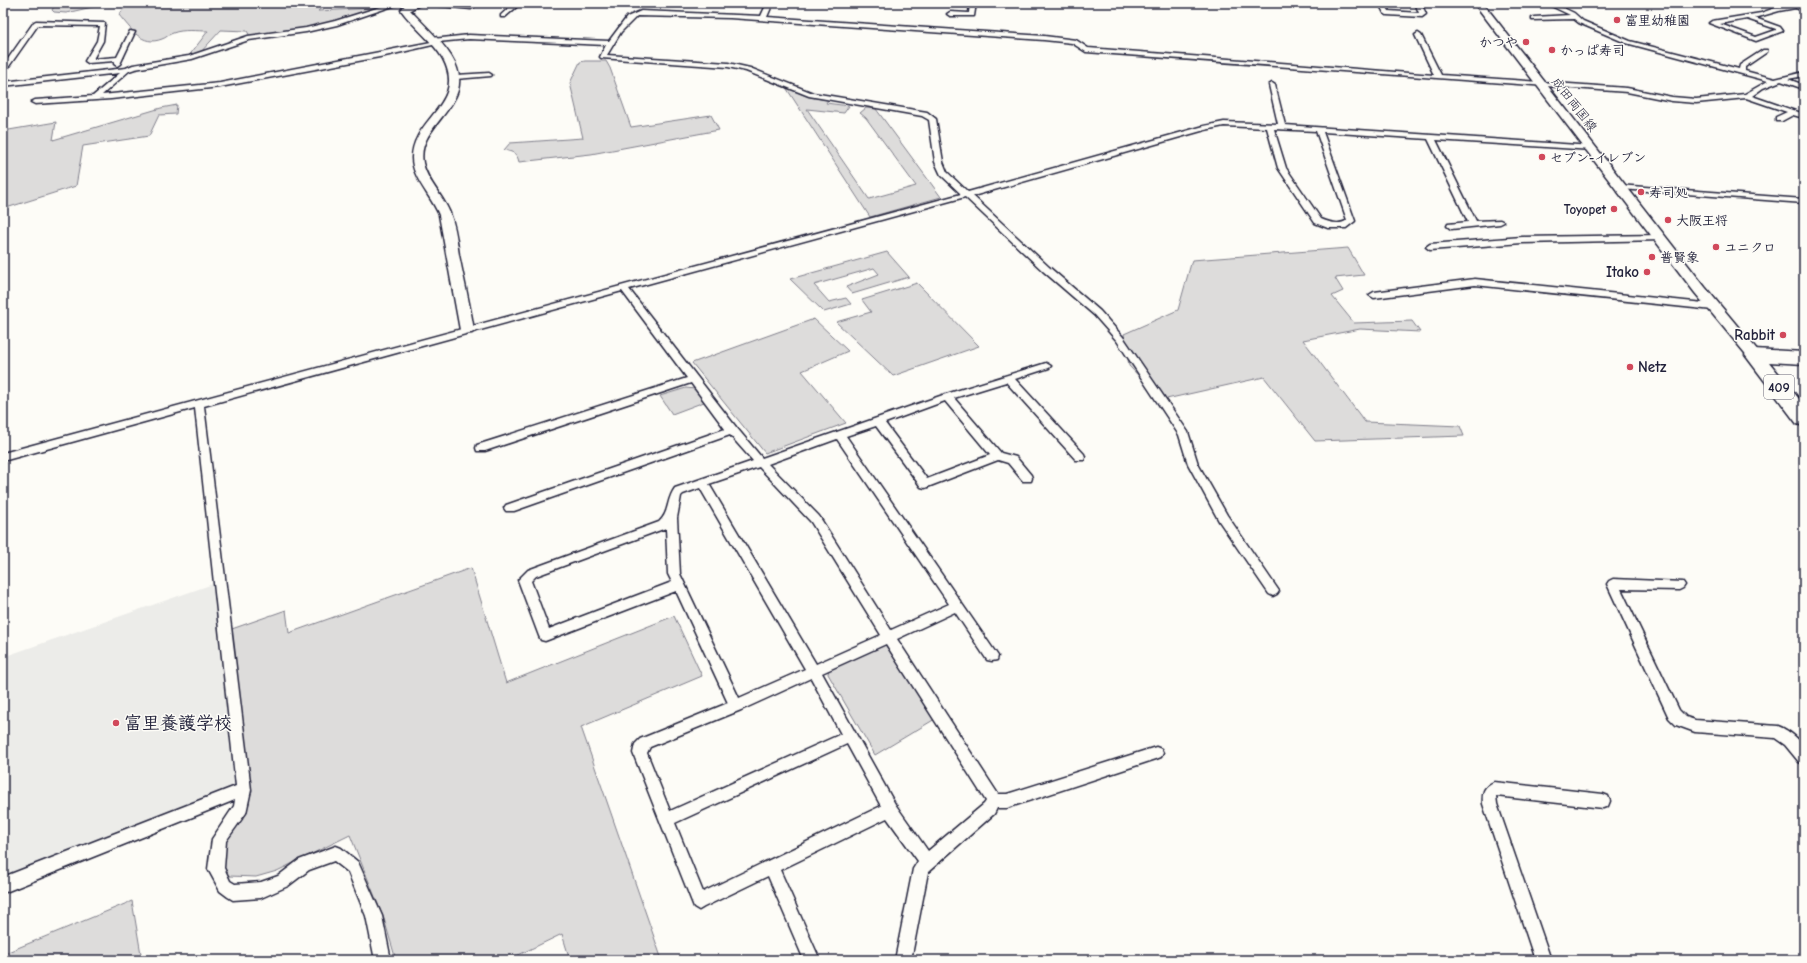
<svg xmlns="http://www.w3.org/2000/svg" width="1807" height="963" viewBox="0 0 1807 963" font-family="'Comic Neue','Klee One',sans-serif">
<style>
.built{fill:#ecece9}
.green{fill:#dddcdb;stroke:#807f8b}
.lines{fill:none;stroke-linecap:round;stroke-linejoin:round}
.street-casing{stroke:#22223b;stroke-width:3}
.secondary-casing{stroke:#22223b;stroke-width:3}
.highway-casing{stroke:#22223b;stroke-width:3}
.street{fill:#fdfcf7;fill-rule:evenodd}
.secondary{fill:#fdfcf7;fill-rule:evenodd}
.highway{fill:#fdfcf7;fill-rule:evenodd}
.poi-dot{fill:#d1495b;stroke:#fdfcf7;stroke-width:1.5}
.labels{text-anchor:middle;stroke-width:3;stroke-linejoin:round;paint-order:stroke}
.far-poi-label{font-size:13px;font-weight:bold;fill:#22223b;stroke:#fdfcf7;text-anchor:start}
.far-street-label{font-size:13px;fill:#22223b;stroke:#fdfcf7}
.shield{fill:#fdfcf7;stroke:#646373;stroke-width:1}
.shield-label{font-size:14px;font-weight:bold;fill:#22223b}
.poi-label{font-size:15px;font-weight:bold;fill:#22223b;stroke:#fdfcf7;text-anchor:end}
.near-poi-label{font-size:18px;font-weight:bold;fill:#22223b;stroke:#fdfcf7;text-anchor:start}
</style>
<rect width="100%" height="100%" fill="#fdfcf7"/>
<filter id="ink" filterUnits="userSpaceOnUse"><feTurbulence type="fractalNoise" baseFrequency=".025" numOctaves="2"/><feDisplacementMap in="SourceGraphic" scale="8" xChannelSelector="R" yChannelSelector="G"/><feConvolveMatrix kernelMatrix="1 2 1 2 8 2 1 2 1" color-interpolation-filters="sRGB"/></filter>
<g filter="url(#ink)">
<path class="built" d="M213 584 236 788 3 878V657Z"/>
<path class="green" d="M3 3H339L325 5 318 11 375 8 336 22 306 29 251 38 247 31 221 30 199 54 188 57 208 31C197 31 183 29 173 33 169 34 166 38 162 39 142 47 131 29 119 15L125 7 101 5 66 13 54 12 52 10 56 3 3 5Z
M585 61H606L610 68 631 127 711 115 719 130 591 154 519 162C517 153 513 152 504 150L510 143 583 138 570 83 580 62Z
M785 86 810 97 828 100 826 103 849 106 844 113 807 109 869 199 916 186 866 118 860 113 866 108 876 109 941 197 870 217Z
M177 105 176 114 159 115 149 136 83 146 76 186 3 209V131L56 122 53 140 161 108Z
M1348 248 1364 275 1335 278 1343 291 1332 296 1354 323 1412 321 1420 332 1360 329 1303 340 1365 422 1460 426 1464 436 1315 441 1264 377 1162 400 1129 366 1124 334 1178 310 1192 260Z
M887 252 909 277 852 294 846 287 879 274 874 268 814 285 829 302 846 298 851 304 824 312 790 279Z
M917 283 979 346 893 376 836 322 871 312 862 300Z
M814 319 848 351 802 371 846 423 765 453 692 363Z
M686 388 695 389 704 402 672 414 660 396Z
M471 568 506 683 674 616 702 676 581 727 662 960H570L562 934 508 960H396L384 919 350 835 277 871 256 877 229 876 222 867 224 838 249 804 229 630 286 610 289 633Z
M884 643 935 719 875 755 828 674 829 668Z
M132 901 142 960H3V954Z"/>
<g class="lines">
<defs>
<path id="street" d="M393 3 399 4 337 25 306 32 249 40 192 59 135 69 129 71 102 95 220 83 431 42V40L433 39 469 35 609 41 627 17 641 11 761 16 767 3H773L767 17 1044 36 1076 40 1088 48 1434 75 1415 35 1418 33 1421 35 1441 75 1627 88 1672 97 1696 99 1745 94 1768 81 1626 43 1579 23 1574 19 1532 20V18L1534 17 1570 15 1545 3H1553L1574 13 1583 21 1630 41 1739 69 1740 65 1763 50H1767V52L1745 67V71L1775 79 1804 72V76L1788 79 1804 85V89L1781 81 1763 88 1752 96 1804 114V118L1793 115 1782 121H1776V117L1787 112 1746 98 1696 103 1672 101 1627 92 1086 52 1072 43 1044 40 730 18 637 16 621 32 607 55 728 63 750 68 813 93 927 112 936 119 943 162 947 172 968 192 1204 126 1224 122 1278 124 1269 85 1272 83 1275 85 1285 125 1592 146 1596 148 1592 150 1436 140 1476 221 1500 220 1504 222 1500 224 1451 229 1447 226 1448 224 1468 222 1428 139 1323 132 1355 221 1346 228H1328L1315 223 1278 168 1267 128 1224 126 1205 130 973 196 1049 267 1100 311 1123 337 1188 432 1198 464 1227 515 1279 591 1277 594 1273 596 1269 594 1219 521 1188 464 1179 435 1117 341 1094 315 1043 271 965 197 629 289 736 427 762 458 943 395 1043 364 1046 363 1051 366 1049 368 1015 379 1084 454 1085 457 1084 460H1076L1006 382 954 398 1001 453 1016 457 1031 475 1032 478 1031 481H1023L1008 463 998 460 925 488 921 487 876 426 846 436 998 656 997 660 992 661 987 660 955 612 897 639 998 794H1007L1156 747 1161 749 1163 753 1161 757 1156 759 1007 808H997L994 814 928 872 911 960H895L913 869 918 861 887 818 780 870 820 960H804L768 876 704 907 699 910 694 907 633 753 635 744 640 739 728 703 676 591 545 641 541 640 539 636 518 580 528 570 659 522C670 512 666 500 675 488L753 461 730 435 514 511H506L504 508 506 505 725 429 691 383 485 451H477L476 448 477 445 687 378 622 291 204 406 251 790 246 813 226 841 224 868 230 881 235 884 261 882 278 876 299 860 336 846 341 848 358 862 382 916 391 960H375L366 916 348 872 334 861 309 870 288 886 261 898 233 900 228 897 220 891 208 869 212 839 234 806 235 800 3 893V877L236 786 195 408 3 461V453L961 194 941 175 935 162 929 120 922 116 809 96 746 71 728 67 601 58 600 57 606 45 469 39 438 42 437 44 385 56 220 87 111 99 35 104 31 102 35 100 93 96 120 73 3 86V82L126 68 133 65 189 56 248 36 306 28 335 21ZM1274 129 1316 131 1347 220C1340 226 1328 222 1321 219L1286 168ZM945 401 990 455 927 479 885 423ZM837 439 949 604 891 630 819 516 768 464ZM759 467 811 522 881 635 816 664 709 484ZM700 488 805 669 739 698 680 574 677 518 681 496 683 494ZM666 528 668 574 672 582 549 629 531 581 536 576ZM886 644 986 801 984 804 928 851 895 804 822 673ZM811 678 841 734 670 811 647 753 650 747 741 710ZM847 744 881 806 703 892 675 823Z
M429 3 471 5 474 7 471 9 432 5Z
M514 3H521L505 17H501V15Z
M970 3H976L974 16H950L947 14 950 12 969 13Z
M1379 3H1385L1389 11 1419 13 1415 3H1421L1426 14 1422 17 1387 15 1384 13Z
M1799 4 1801 5V7L1779 11 1755 18 1780 27 1783 31 1756 41 1709 23 1712 21 1761 13 1778 7ZM1747 19 1776 29V30L1756 37 1720 24Z
M36 21 105 23 103 41 93 59 117 57 130 31 135 32 120 64 117 66 114 64 115 61 88 63 85 61 97 41 100 26 38 25 5 72 3 73V66L34 22Z
M489 73 492 75 491 76 456 79 453 77 456 75Z
M1618 185 1804 199V203L1621 189H1618Z
M1660 235 1663 236V240L1522 243 1430 250 1426 247 1430 244 1522 237Z
M1475 279 1713 304 1718 307 1713 310 1475 285 1374 298 1369 295 1374 292Z
M1613 579 1683 582 1685 585 1683 588 1679 590 1621 589 1679 710 1686 717 1695 720 1778 726C1786 729 1801 739 1804 748 1805 753 1804 760 1804 764L1799 762 1785 745 1775 738 1695 732 1676 725 1669 718 1607 584 1609 581Z
M1494 782 1603 794 1608 796 1610 801 1608 806 1603 808 1496 796 1497 804 1551 960H1535L1483 804C1482 793 1483 787 1494 782Z"/>
<path id="secondary" d="M411 3H424L410 10C423 24 441 40 451 56 482 105 415 122 423 163 427 182 445 197 451 216 456 229 457 242 459 255 464 280 470 305 474 330L472 333H462L460 330 439 215C432 197 412 178 412 158 412 118 467 104 443 59 434 42 412 26 401 10L405 5Z
M1474 3H1483L1705 287 1759 352 1761 355 1759 358 1754 359 1749 358 1695 293Z"/>
<path id="highway" d="M1785 3 1804 4V11L1787 5Z
M1754 349 1804 352V364L1769 362 1804 405V426L1797 424 1745 355 1747 351Z"/>
</defs>
<use href="#street" class="street-casing"/>
<use href="#secondary" class="secondary-casing"/>
<use href="#highway" class="highway-casing"/>
<use href="#street" class="street"/>
<use href="#secondary" class="secondary"/>
<use href="#highway" class="highway"/>
</g>
</g>
<g class="poi-dot">
<circle cx="1617" cy="20" r="4"/>
<circle cx="1526" cy="42" r="4"/>
<circle cx="1552" cy="50" r="4"/>
<circle cx="1542" cy="157" r="4"/>
<circle cx="1641" cy="192" r="4"/>
<circle cx="1614" cy="209" r="4"/>
<circle cx="1668" cy="220" r="4"/>
<circle cx="1716" cy="247" r="4"/>
<circle cx="1652" cy="257" r="4"/>
<circle cx="1647" cy="272" r="4"/>
<circle cx="1783" cy="335" r="4"/>
<circle cx="1630" cy="367" r="4"/>
<circle cx="116" cy="723" r="4"/>
</g>
<g class="labels">
<g class="far-poi-label">
<text x="1625" y="25">富里幼稚園</text>
<text x="1518" y="47" text-anchor="end">かつや</text>
<text x="1560" y="55">かっぱ寿司</text>
<text x="1550" y="162">セブン-イレブン</text>
<text x="1649" y="197">寿司処</text>
<text x="1606" y="214" text-anchor="end">Toyopet</text>
<text x="1676" y="225">大阪王将</text>
<text x="1724" y="252">ユニクロ</text>
<text x="1660" y="262">普賢象</text>
</g>
<g class="far-street-label">
<text transform="translate(1575 104) rotate(52)" y="5">成田両国線</text>
</g>
<rect class="shield" x="1764" y="375" width="30" height="24" rx="3"/>
<g class="shield-label">
<text x="1779" y="392">409</text>
</g>
<g class="poi-label">
<text x="1639" y="277">Itako</text>
<text x="1775" y="340">Rabbit</text>
<text x="1638" y="372" text-anchor="start">Netz</text>
</g>
<g class="near-poi-label">
<text x="124" y="729">富里養護学校</text>
</g>
</g>
<rect width="1807" height="963" fill="none" stroke="#fdfcf7" stroke-width="16"/>
<rect x="8" y="8" width="1791" height="947" fill="none" stroke="#22223b" stroke-width="1.5" filter="url(#ink)"/>
</svg>
